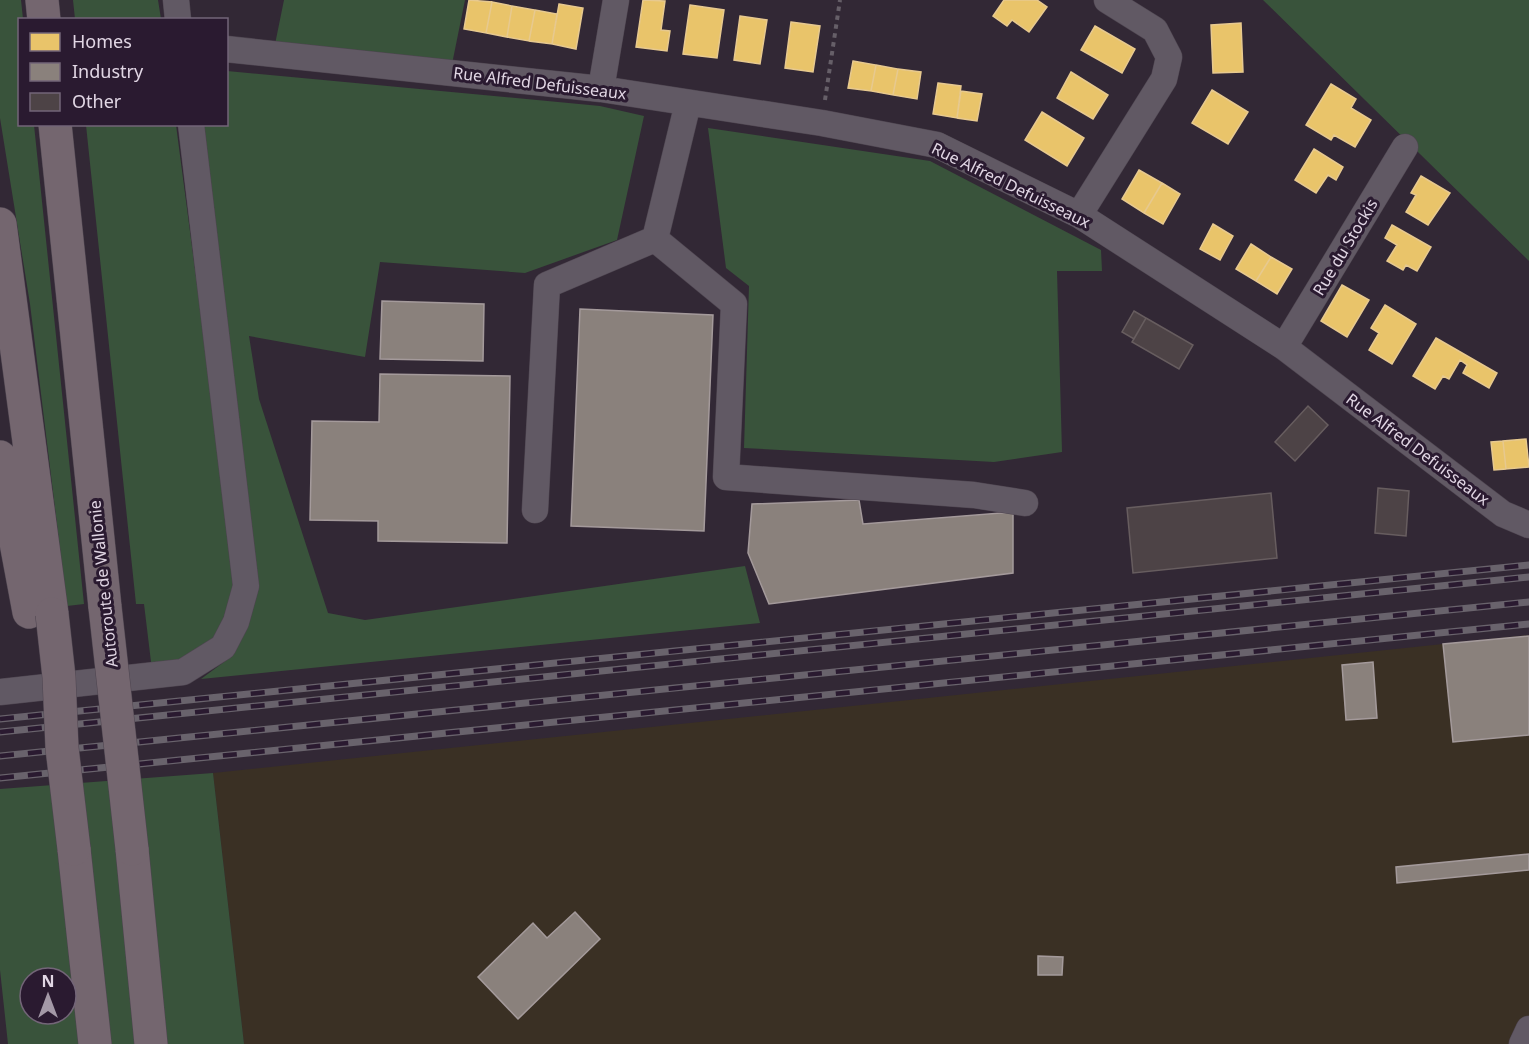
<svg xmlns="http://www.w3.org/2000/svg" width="1529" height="1044" viewBox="0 0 1529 1044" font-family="'Noto Sans',sans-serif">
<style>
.industrial{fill:#3a3024}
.green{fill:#39533b;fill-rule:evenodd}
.homes{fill:#e9c46a;stroke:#e7c98f;stroke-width:1.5}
.industry{fill:#8a817c;stroke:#a49a9b;stroke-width:1.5}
.building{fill:#4d4346;stroke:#675d5f;stroke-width:1.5}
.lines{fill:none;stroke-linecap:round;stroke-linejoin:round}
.minor-casing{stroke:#4e4550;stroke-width:27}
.highway-casing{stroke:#4e4550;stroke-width:34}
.path{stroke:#665f68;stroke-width:4;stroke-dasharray:4.5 4.5;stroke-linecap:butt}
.minor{stroke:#615964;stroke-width:26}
.highway{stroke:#74666f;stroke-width:33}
.rail-casing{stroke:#69636c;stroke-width:7}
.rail{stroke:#2a1a30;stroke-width:4.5;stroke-dasharray:14;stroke-linecap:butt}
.highway-bridge-casing{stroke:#4e4550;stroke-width:34;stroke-linecap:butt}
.highway-bridge{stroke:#74666f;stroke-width:33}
.labels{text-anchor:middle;stroke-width:6;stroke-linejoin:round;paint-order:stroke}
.street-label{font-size:16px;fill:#e1d6e4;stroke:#2a1a30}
</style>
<rect width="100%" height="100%" fill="#322835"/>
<path class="industrial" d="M1529 635V1044H244L213 773Z"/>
<path class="green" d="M0 0H21L23 19 20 20V124L34 125 84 604 67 606 30 304 0 118Z
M73 0H158L161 19H75Z
M284 0H465L451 69 271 64Z
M1263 0H1529V261Z
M227 71 600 106 644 116 617 240 525 273 380 262 365 357 249 336 259 399 328 613 365 620 745 566 760 623 201 679 228 659 247 622 196 125 226 124Z
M86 125H176L237 589 216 640 184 661 152 670 144 604H136Z
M708 128 930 161 1101 250 1102 271H1057L1062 452 994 462 744 448 749 286 726 268Z
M213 773 244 1044H8L0 970V789ZM30 978H66V1014H30Z"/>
<path class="homes" d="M469 0 492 2 486 33 464 29Z
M643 0 665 1 661 30 670 31 667 51 636 47Z
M1004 0H1037L1047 7 1029 32 1012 20 1007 26 993 16Z
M492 2 512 6 507 37 486 33Z
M559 4 583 8 576 49 552 44Z
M690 5 724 10 717 58 683 54Z
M512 6 535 10 529 41 507 37Z
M535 10 557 14 552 44 529 41Z
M740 16 767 20 760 64 734 60Z
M791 22 820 26 813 72 785 68Z
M1241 23 1243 72 1213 73 1211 25Z
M1095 26 1135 49 1122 73 1081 50Z
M853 61 876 65 871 91 848 88Z
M876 65 898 69 893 95 871 91Z
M898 69 921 72 917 99 893 95Z
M1071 72 1108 95 1093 119 1057 98Z
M938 83 961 86 957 118 933 114Z
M1331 84 1356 99 1351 108 1371 120 1355 147 1334 135 1331 140 1306 125Z
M1212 90 1248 112 1228 144 1192 123Z
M961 91 982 94 977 121 957 118Z
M1042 112 1084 138 1067 166 1025 140Z
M1314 149 1343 167 1336 180 1328 175 1316 193 1295 180Z
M1139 170 1162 183 1144 213 1122 199Z
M1421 176 1450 193 1428 225 1406 212 1416 195 1411 193Z
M1162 183 1180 194 1163 224 1144 213Z
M1213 224 1233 236 1220 260 1200 249Z
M1392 225 1431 247 1417 271 1406 265 1403 270 1387 261 1397 245 1385 238Z
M1251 244 1271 257 1256 281 1236 269Z
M1271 257 1292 269 1277 294 1256 281Z
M1342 285 1369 300 1347 337 1321 321Z
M1385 305 1416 324 1392 364 1369 350 1379 333 1371 328Z
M1436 338 1497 373 1489 388 1463 373 1467 365 1460 360 1449 379 1443 376 1435 389 1413 376Z
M1526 439 1529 467 1506 469 1503 441Z
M1503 441 1506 469 1494 470 1491 442Z"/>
<path class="industry" d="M382 301 484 304 483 361 380 359Z
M580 309 713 315 704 531 571 526Z
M380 374 510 376 507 543 378 541V521L310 520 312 421 379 422Z
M859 500 863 524 1013 512V573L769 604 748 553 752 504Z
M1529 636V735L1453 742 1443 644Z
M1373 662 1377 718 1346 720 1342 665Z
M1529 854V870L1397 883 1396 867Z
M575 912 600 939 518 1019 478 977 533 923 547 938Z
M1038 956 1063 957 1062 975H1038Z"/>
<path class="building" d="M1134 311 1146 318 1134 339 1122 332Z
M1146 318 1193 345 1179 369 1132 342Z
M1308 406 1328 425 1295 461 1275 442Z
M1378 488 1409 491 1406 536 1375 533Z
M1271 493 1277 558 1133 573 1127 508Z"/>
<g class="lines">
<defs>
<path id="minor" d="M176 0 178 20
M226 49 601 89 822 123 937 145 1079 215 1284 347 1503 514 1529 525
M601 89 616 0
M688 103 655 239 734 304 726 477 974 495 1025 503
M1079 215 1164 79 1169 57 1155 30 1107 0
M1284 347 1405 147
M535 510 547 285 655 239
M0 692 183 672 223 647 236 622 246 586 191 124
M1522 1044 1529 1029"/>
<path id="highway" d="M42 0 44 20
M55 124 105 607
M0 224 52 614
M0 457 29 612
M74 849 95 1044
M132 849 151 1044"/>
</defs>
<use href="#minor" class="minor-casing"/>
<use href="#highway" class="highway-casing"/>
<path class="path" d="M825 100 840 0"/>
<use href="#minor" class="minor"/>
<use href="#highway" class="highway"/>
<defs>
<path id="rail" d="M0 719 1529 565
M0 732 1529 577
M0 756 1529 602
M0 778 1529 624"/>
</defs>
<use href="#rail" class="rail-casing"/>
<use href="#rail" class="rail"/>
<defs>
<path id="highway-bridge" d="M105 607 132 849
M52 614 59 677 62 748 74 849"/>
</defs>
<use href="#highway-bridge" class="highway-bridge-casing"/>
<use href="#highway-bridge" class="highway-bridge"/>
</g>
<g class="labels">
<g class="street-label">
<text transform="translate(540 83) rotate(7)" y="6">Rue Alfred Defuisseaux</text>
<text transform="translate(1011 185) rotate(26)" y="6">Rue Alfred Defuisseaux</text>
<text transform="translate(1345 247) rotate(-59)" y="6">Rue du Stockis</text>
<text transform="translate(1418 449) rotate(37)" y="6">Rue Alfred Defuisseaux</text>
<text transform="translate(103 584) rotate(-96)" y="6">Autoroute de Wallonie</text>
</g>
</g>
<rect x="18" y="18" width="210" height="108" fill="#2a1a30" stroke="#736578" stroke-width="1.5"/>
<rect x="30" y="33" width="30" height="18" fill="#e9c46a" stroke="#736578" stroke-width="1.5"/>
<text x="72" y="48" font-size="18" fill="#e1d6e4">Homes</text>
<rect x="30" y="63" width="30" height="18" fill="#8a817c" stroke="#736578" stroke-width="1.5"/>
<text x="72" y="78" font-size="18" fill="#e1d6e4">Industry</text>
<rect x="30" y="93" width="30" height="18" fill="#4d4346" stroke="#736578" stroke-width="1.5"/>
<text x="72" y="108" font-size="18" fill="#e1d6e4">Other</text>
<g transform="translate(48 996)"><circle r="28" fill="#2a1a30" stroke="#736578" stroke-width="1.5"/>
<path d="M0-4.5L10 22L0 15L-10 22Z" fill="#a499a7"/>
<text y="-9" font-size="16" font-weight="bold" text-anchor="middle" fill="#e1d6e4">N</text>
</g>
</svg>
